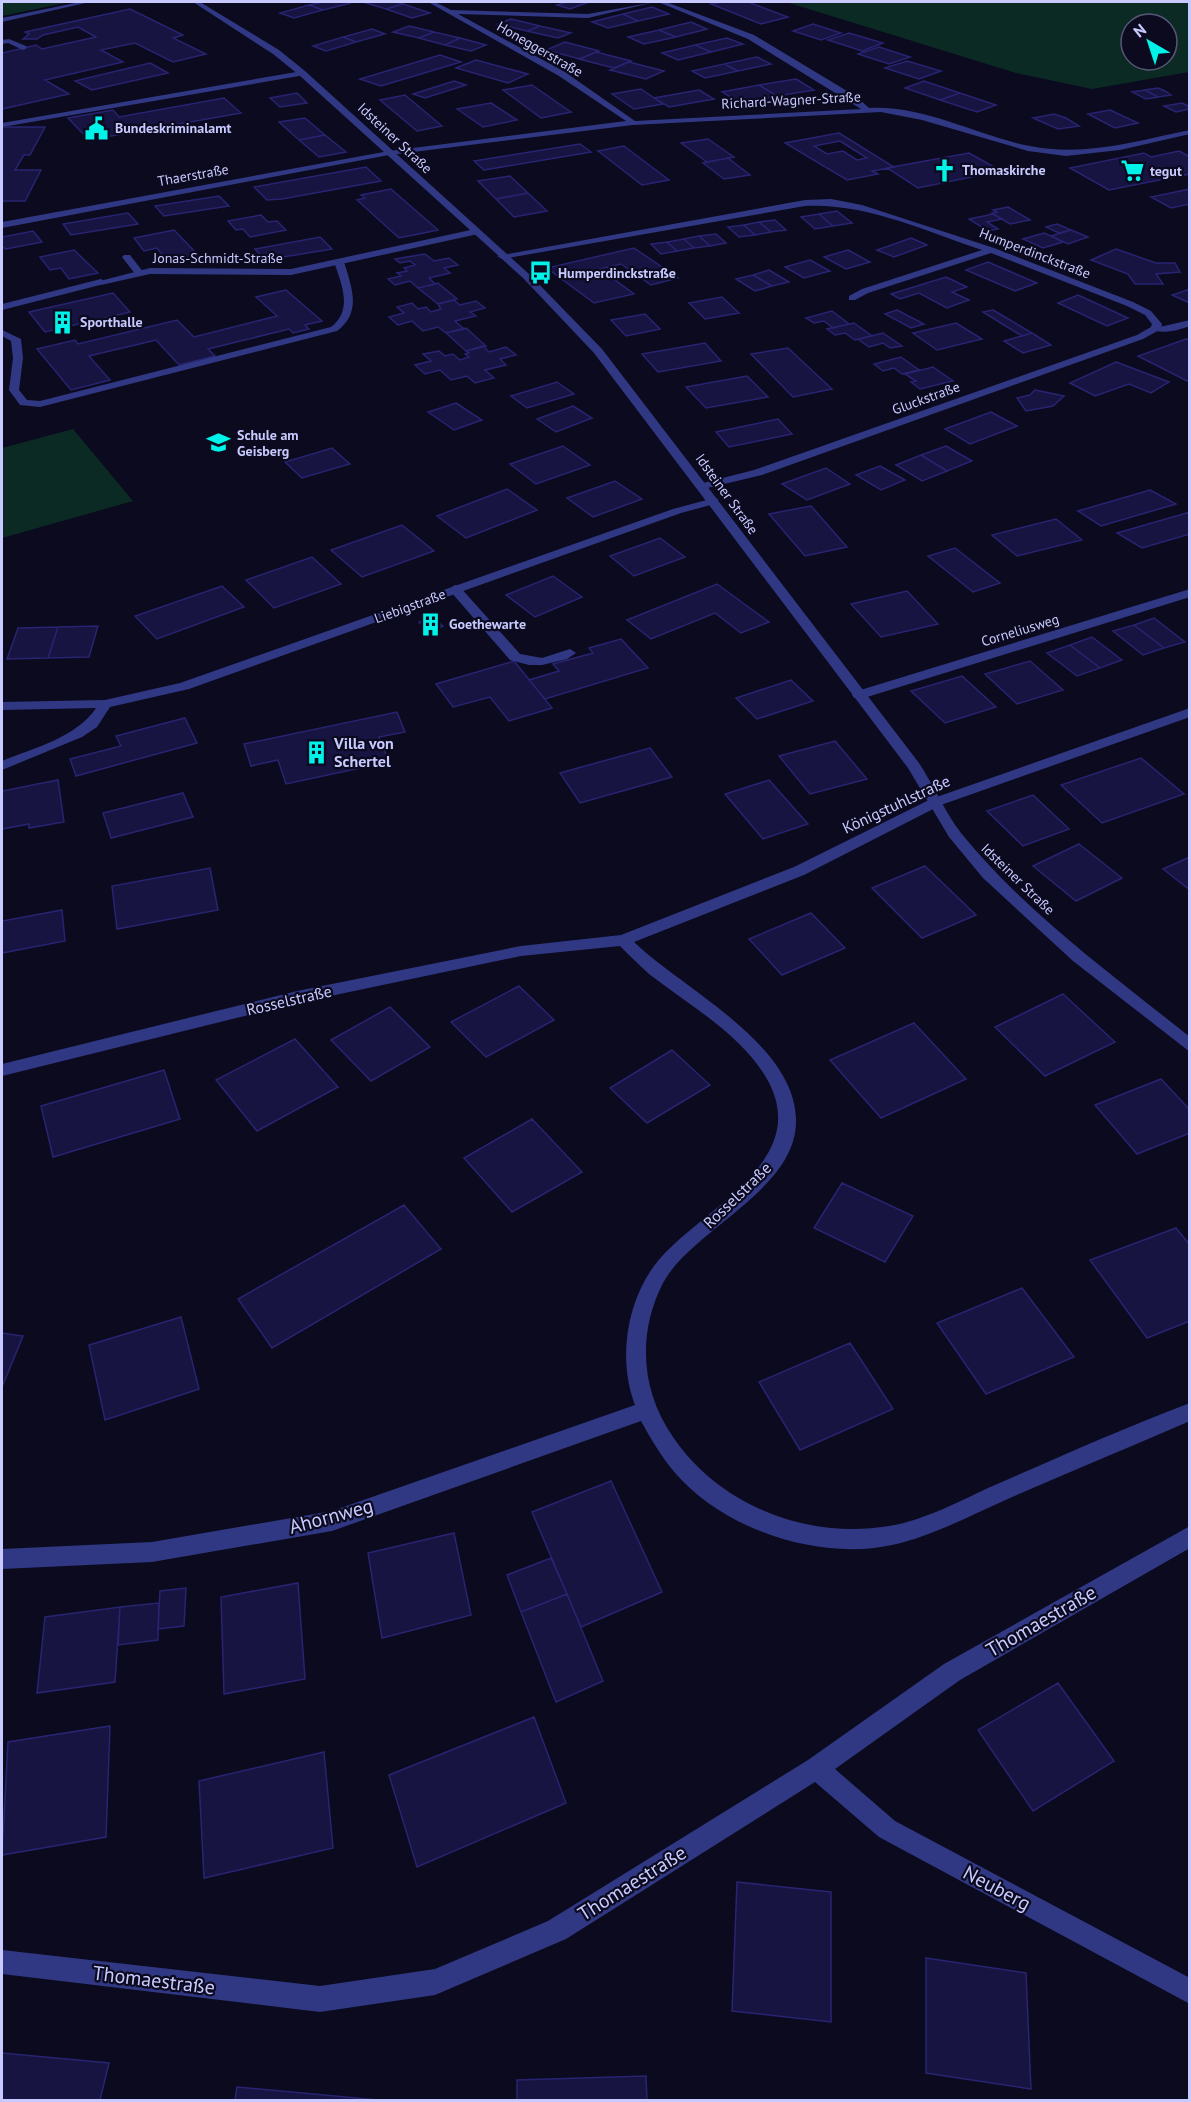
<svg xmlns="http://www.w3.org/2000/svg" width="1191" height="2102" viewBox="0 0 1191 2102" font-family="'PT Sans',sans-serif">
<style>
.green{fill:#0c2a24;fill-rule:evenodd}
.building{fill:#171442;stroke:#282471;stroke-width:1.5;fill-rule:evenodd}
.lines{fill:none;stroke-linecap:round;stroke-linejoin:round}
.service{fill:#303883;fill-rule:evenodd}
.minor{fill:#303883;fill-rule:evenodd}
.tertiary{fill:#303883;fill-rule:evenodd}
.labels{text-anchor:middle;stroke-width:4.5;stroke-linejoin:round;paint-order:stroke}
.far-street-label{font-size:14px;fill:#c8caff;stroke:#0b0a1f}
.far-poi-label{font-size:14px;font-weight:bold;fill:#c8caff;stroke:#0b0a1f;text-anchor:start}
.poi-label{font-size:16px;font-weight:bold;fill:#c8caff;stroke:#0b0a1f;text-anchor:start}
.street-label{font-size:16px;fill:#c8caff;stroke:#0b0a1f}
.near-street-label{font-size:20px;fill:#c8caff;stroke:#0b0a1f}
</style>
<rect width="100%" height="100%" fill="#0b0a1f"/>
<path class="green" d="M2 2H70L2 16Z
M786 2H1189V72L1092 89 1016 73ZM1131 24H1167V60H1131Z
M73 429 133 501 2 538V448Z"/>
<path class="building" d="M323 2H347L351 3 323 10 309 5Z
M363 2H395L403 4 386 9Z
M567 2H589L570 9 557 5Z
M722 2H748L788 17 761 24 711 4Z
M403 4 430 13 412 18 386 9Z
M309 5 323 10 294 18 280 13Z
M652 7 669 14 638 21 623 14Z
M130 9 183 35 173 38 206 54 173 62 135 43 101 50 123 62 45 80 69 94 2 109V53L36 45 42 49 96 37 78 27 43 35 37 39H23L29 34 25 32Z
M623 14 638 21 608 28 592 22Z
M511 19 540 26 527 31 498 24Z
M691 22 707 29 676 37 659 30Z
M813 24 841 33 821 40 793 31Z
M409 26 434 32 419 38 393 32Z
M540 26 571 33 558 38 527 31Z
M372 29 385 34 356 42 343 37Z
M659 30 676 37 644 44 628 37Z
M434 32 460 38 445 45 419 38Z
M849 33 883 43 862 51 828 40Z
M343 37 356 42 326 51 313 46Z
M460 38 486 45 471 51 445 45Z
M727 38 743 44 711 52 695 45Z
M565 42 599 51 580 59 546 50Z
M695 45 711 52 678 60 662 53Z
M879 47 910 57 889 64 858 54Z
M596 52 631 61 614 68 579 59Z
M440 55 461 62 381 86 360 79Z
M757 57 771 64 738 71 724 64Z
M476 60 528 74 508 83 456 68Z
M907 61 941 71 919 79 885 68Z
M629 62 664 71 646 79 610 70Z
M150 63 168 73 92 90 75 81Z
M724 64 738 71 705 78 692 71Z
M796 79 814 90 777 96 759 85Z
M454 81 466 85 425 98 413 94Z
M924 81 960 93 940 100 905 88Z
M532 85 571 112 541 118 503 90Z
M759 85 777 96 740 103 722 92Z
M1158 88 1165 91 1171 95 1158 97 1145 90Z
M641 89 663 104 634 109 612 94Z
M699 90 714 99 669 107 654 98Z
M1145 90 1158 97 1146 99 1132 92Z
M297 93 307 103 280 107 270 98Z
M960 93 996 105 977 112 940 100Z
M405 95 442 126 417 131 380 100Z
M224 98 241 113 89 140 68 118 113 110 119 117Z
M491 103 517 120 483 127 457 109Z
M1182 103 1190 107V109L1176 112 1164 106Z
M1110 110 1138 123 1115 128 1088 114Z
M1054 114 1066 118 1079 126 1058 129 1033 118Z
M305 118 325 135 299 140 279 122Z
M2 127H45L30 155H24L15 170H41L25 201H2Z
M839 133 894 167 872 171 878 174 847 180 785 143ZM840 141 867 158 857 160 843 151 827 154 814 146Z
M325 135 346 152 319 157 299 140Z
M708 139 734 157 707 162 681 143Z
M580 144 591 152 484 170 474 161Z
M624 146 669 180 642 185 598 151Z
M1179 151 1190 157V174L1109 190 1070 168 1144 153 1151 157Z
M969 153 1001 171 918 188 887 168Z
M728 158 750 175 724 179 703 163Z
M366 167 381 181 282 199 267 200 254 187Z
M510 176 528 193 496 199 478 181Z
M391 189 438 230 399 238 357 200 365 198 361 195Z
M1190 189V204L1171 208 1151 197Z
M528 193 547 211 514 217 496 199Z
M219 196 229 206 164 216 155 206Z
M1008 207 1030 220 1010 224 992 213 997 212 993 210Z
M837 211 852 223 833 226 819 214Z
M128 213 138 224 71 235 63 224Z
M819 214 833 226 815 229 801 217Z
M993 214 1002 219 987 222 998 229 988 231 969 219Z
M261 215 268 222 277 221 286 230 250 237 243 229 236 230 228 221Z
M775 220 786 230 771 232 759 222Z
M759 222 771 232 755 235 744 225Z
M1057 224 1071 230 1059 233 1046 227Z
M744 225 755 235 739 237 728 227Z
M174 230 199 256 168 262 157 248 144 251 134 238Z
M1071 230 1088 237 1068 244 1051 236Z
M33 231 42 242 6 249 2 247V237Z
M1044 233 1051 236 1063 242 1043 248 1023 239Z
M716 234 726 243 710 246 699 236Z
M699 236 710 246 694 248 684 239Z
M320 237 332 249 265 260 255 249Z
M911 238 927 245 894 257 877 250Z
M684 239 694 248 677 251 667 242Z
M667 242 677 251 661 254 651 244Z
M634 248 678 278 651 285 621 264 600 269 634 294 594 303 547 268Z
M1116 249 1156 263H1175L1180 272 1156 274 1163 284H1135L1128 274 1091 260Z
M74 250 98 273 69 279 61 268 50 270 40 257Z
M848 250 870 262 846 269 824 257Z
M425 254 434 261 449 258 458 265 444 268 450 273 429 278 435 284 418 288 410 281 395 285 388 279 401 276 397 273 407 271 404 268 415 265 410 261 400 263 395 259Z
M810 260 830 271 804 278 785 267Z
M988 262 1037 283 1015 291 966 270Z
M769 270 789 282 772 286 753 275Z
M753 275 772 286 755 291 736 279Z
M946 277 967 287 952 292 969 300 947 308 919 293 900 299 891 294Z
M438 283 457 299 438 304 418 288Z
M1190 289V303L1172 295Z
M286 290 322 321 305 325 309 329 293 333 289 329 208 349 215 356 179 365 156 340 89 356 110 380 71 390 37 349 75 340 78 344 177 320 194 337 277 316 256 297Z
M113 293 130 312 45 332 29 312Z
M1078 295 1128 318 1107 326 1058 303Z
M722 297 739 313 705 319 689 303Z
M454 300 460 305 476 301 485 308 470 312 476 316 455 321 464 329 446 333 438 327 423 331 412 321 398 325 389 317 404 313 397 307 412 303 418 309 426 307 431 312 441 309 438 304Z
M897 310 924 324 911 328 885 314Z
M993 310 1032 333 1022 336 983 312Z
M832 311 849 324 833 328 824 321 814 323 806 318Z
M645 314 660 329 626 336 611 320Z
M854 323 872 336 855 340 845 333 835 335 827 329Z
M956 323 982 339 937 350 913 333Z
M466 328 486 346 466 351 446 333Z
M883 333 902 346 890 348 883 343 869 347 858 339Z
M1032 333 1051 345 1023 353 1004 341Z
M1186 339 1190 340V380L1187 381 1138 356Z
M705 343 721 361 658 372 642 354Z
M483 346 489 352 506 347 516 355 500 359 506 365 485 370 494 378 475 383 467 376 451 380 440 370 425 374 415 365 431 361 423 354 439 351 445 356 453 354 460 360 469 357 465 354 469 353 466 351Z
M788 348 832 389 793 397 751 354Z
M901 357 919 370 902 374 894 368 883 371 874 364Z
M1116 362 1169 382 1151 393 1129 384 1095 396 1070 383Z
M933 367 953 381 920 389 911 382 916 381 905 374Z
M747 376 768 397 706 408 686 387Z
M557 382 574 394 527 408 511 396Z
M1035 390 1064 396 1053 406 1026 411 1017 398 1030 395Z
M456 403 482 420 454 430 428 412Z
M573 406 592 418 556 432 537 419Z
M991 412 1017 426 970 444 945 429Z
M778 419 792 434 729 447 716 432Z
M563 446 590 465 536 484 510 464Z
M946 446 972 461 947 471 921 455Z
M332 448 350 464 302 478 285 462Z
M921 455 947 471 922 481 896 465Z
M880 466 905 480 881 490 856 475Z
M826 468 850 484 807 500 782 484Z
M615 481 642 499 593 517 567 498Z
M507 489 537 510 466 538 437 516Z
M1150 490 1176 504 1101 526 1078 511Z
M811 506 847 547 805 556 769 514Z
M1190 512V534L1142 548 1117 533Z
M1056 519 1082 540 1017 556 992 535Z
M402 525 434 551 362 577 331 550Z
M660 538 685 557 634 576 610 556Z
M955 548 1000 583 973 592 928 556Z
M312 557 341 584 274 608 246 580Z
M553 576 582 597 535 617 506 595Z
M717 584 769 622 741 633 715 613 651 639 627 620Z
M222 586 244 607 157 639 135 616Z
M907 591 938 624 881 637 851 604Z
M432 617 443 626 429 632 419 622Z
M1154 618 1185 642 1164 648 1134 625Z
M1134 625 1164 648 1143 655 1113 631Z
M98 626 89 657 48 658 58 627Z
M58 627 48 658 7 659 18 628Z
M1092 637 1122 660 1100 668 1070 645Z
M621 639 648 668 545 699 529 680 559 671 553 664 593 653 589 648Z
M1070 645 1100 668 1077 676 1047 653Z
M514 661 552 708 509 721 490 697 453 707 436 684Z
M1030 661 1063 690 1017 704 985 674Z
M962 676 996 707 945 723 911 691Z
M791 680 813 701 757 719 736 698Z
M397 712 405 732 379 737 389 762 286 784 278 760 251 766 244 744Z
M185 718 197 743 76 776 70 759 121 746 116 736Z
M835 741 867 779 810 794 779 756Z
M650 748 672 777 580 803 560 773Z
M1141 758 1184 794 1102 823 1061 785Z
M58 780 64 822 29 828V824L2 829V791Z
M769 780 808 824 763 839 725 794Z
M183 793 193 817 111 838 103 813Z
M1033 795 1069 829 1023 846 987 811Z
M1079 844 1122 878 1076 901 1033 866Z
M1190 857V890L1163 869Z
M925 866 976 915 922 938 872 888Z
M210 868 218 910 117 929 112 886Z
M62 910 65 941 2 953V921Z
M811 913 845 948 782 975 749 939Z
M519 986 554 1020 486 1057 451 1022Z
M1063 994 1115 1042 1045 1076 995 1027Z
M390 1007 430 1047 371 1081 331 1040Z
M914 1023 966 1079 881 1118 830 1060Z
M295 1039 338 1087 257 1131 216 1080Z
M672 1050 710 1085 647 1123 610 1088Z
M164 1070 180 1119 53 1157 41 1106Z
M1161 1079 1190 1110V1133L1137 1154 1095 1105Z
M532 1119 582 1172 512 1212 464 1158Z
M842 1183 913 1216 885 1262 814 1228Z
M404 1205 441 1249 272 1348 238 1299Z
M1176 1228 1190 1245V1321L1147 1338 1090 1260Z
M1022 1288 1074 1357 986 1394 937 1323Z
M181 1317 199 1389 105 1420 89 1345Z
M2 1333 23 1336 2 1387Z
M850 1343 893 1409 800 1450 759 1382Z
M611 1481 662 1592 581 1627 532 1512Z
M454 1533 471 1615 382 1638 368 1553Z
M551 1558 567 1594 521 1612 507 1575Z
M298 1583 305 1679 224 1694 221 1597Z
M186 1588 184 1626 158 1629 160 1591Z
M567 1594 603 1681 556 1702 521 1612Z
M159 1603 158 1640 118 1645 120 1607Z
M120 1607 115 1682 37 1693 45 1617Z
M1058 1683 1114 1761 1033 1811 978 1730Z
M534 1717 566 1803 417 1867 389 1775Z
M110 1726 106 1837 2 1855 8 1742Z
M324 1752 333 1848 204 1878 199 1781Z
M737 1882 831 1892V2022L732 2011Z
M926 1958 1026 1973 1031 2089 926 2073Z
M2 2053 109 2063 100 2100H2Z
M646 2076 647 2100H517V2080Z
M237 2087 378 2100H235Z"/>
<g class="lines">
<path class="service" d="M9 39 26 46 27 48 23 50 8 43 2 44V40Z
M302 71 305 75 2 127V123Z
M124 255H130L144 273 142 275H136L122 257Z
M339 259 344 262C352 288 362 312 337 331L40 407 20 405 9 390 13 358 11 341 2 336V330L21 339 23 358 19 390 27 400 40 401 331 327C353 310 342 285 334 262Z
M101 279 106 282 104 284 2 310V304Z
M1190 320V326C1179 330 1161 335 1151 329Z
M455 585 459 586 520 654 542 658 570 649 576 653 567 659 542 665H529L510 660 451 592 449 589Z"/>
<path class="minor" d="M80 2H90L2 22V18Z
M428 2H435L451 10 588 14 655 2 588 18 458 14 565 72 635 121 861 109 748 39 658 2H666L754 35 857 97 869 108C925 105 977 136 1030 146 1085 157 1136 141 1190 130V134L1120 150 1066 156 1028 151 922 120 881 112 633 125 389 155 2 228V222L389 151 626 121 559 76Z
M831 199 862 205 994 248 1133 302 1151 311 1162 324 1161 329 1143 339 762 475 703 489 699 488V484L754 470 1137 335 1151 327 1152 324 1145 315 1127 306 991 253 868 293 855 300H849V296L862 289 982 250C925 231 866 203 805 206L502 259 497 256 805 200Z
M475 229 478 230V234L291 275 150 274 101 285 96 282 150 268 291 269Z
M714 498 718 499V503L681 513 189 689 110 707 97 727 82 737 2 770V761C33 748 76 738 96 708L2 710V702L105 700 180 683 673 509Z
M1190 589V597L864 698H854L852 695 854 692Z
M1190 708V717L941 805 804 875 634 942C683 989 794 1043 796 1119 798 1190 692 1229 663 1283 637 1334 641 1391 673 1437 719 1505 807 1540 889 1526 926 1520 961 1500 995 1485 1059 1457 1124 1428 1190 1403V1421C1130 1447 1069 1472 1010 1498 971 1515 933 1536 892 1545 819 1561 725 1530 676 1474 662 1458 651 1439 641 1421L332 1531 152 1562 2 1569V1549L152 1542 332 1511 635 1405C618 1361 626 1304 654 1266 695 1211 815 1164 767 1079 741 1034 689 1005 649 974 639 965 629 955 620 946L521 956 297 1003 2 1076V1064L297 991 521 946 621 935 794 867 931 799Z
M1190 1526V1548L960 1680 835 1769 895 1821 1190 1978V2004L879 1837 815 1782 566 1939 435 1995 320 2012 2 1974V1950L320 1986 435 1969 548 1921 808 1760 944 1664Z"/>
<path class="tertiary" d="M193 2H200L279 50 305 71 529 274 602 349 919 763C934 786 945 812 961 833 1025 912 1111 974 1190 1037V1052L1073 961 983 878 949 837 908 768 594 353 523 278 299 75 273 54Z"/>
</g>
<defs>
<symbol id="civic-bare" viewBox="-9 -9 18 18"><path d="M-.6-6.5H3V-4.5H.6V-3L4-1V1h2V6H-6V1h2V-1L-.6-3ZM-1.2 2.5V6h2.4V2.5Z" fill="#00f3e9" stroke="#0b0a1f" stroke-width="2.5" paint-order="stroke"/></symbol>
<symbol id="church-bare" viewBox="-9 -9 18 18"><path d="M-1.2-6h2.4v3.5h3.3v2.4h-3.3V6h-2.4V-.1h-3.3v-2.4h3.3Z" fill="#00f3e9" stroke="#0b0a1f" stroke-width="2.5" paint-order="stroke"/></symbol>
<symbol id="supermarket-bare" viewBox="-9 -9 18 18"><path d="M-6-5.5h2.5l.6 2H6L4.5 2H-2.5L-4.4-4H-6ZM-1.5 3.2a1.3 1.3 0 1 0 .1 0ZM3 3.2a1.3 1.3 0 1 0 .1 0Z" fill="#00f3e9" stroke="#0b0a1f" stroke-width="2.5" paint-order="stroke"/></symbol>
<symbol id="bus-bare" viewBox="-9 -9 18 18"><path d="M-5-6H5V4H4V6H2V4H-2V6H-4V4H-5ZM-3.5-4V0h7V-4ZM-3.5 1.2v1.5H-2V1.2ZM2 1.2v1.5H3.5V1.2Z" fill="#00f3e9" stroke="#0b0a1f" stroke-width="2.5" paint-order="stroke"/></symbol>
<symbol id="building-bare" viewBox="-9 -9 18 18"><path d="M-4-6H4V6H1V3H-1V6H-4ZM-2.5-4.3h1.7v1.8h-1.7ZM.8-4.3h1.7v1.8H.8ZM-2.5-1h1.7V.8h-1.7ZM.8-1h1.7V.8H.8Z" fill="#00f3e9" stroke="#0b0a1f" stroke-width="2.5" paint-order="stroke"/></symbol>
<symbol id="school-bare" viewBox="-9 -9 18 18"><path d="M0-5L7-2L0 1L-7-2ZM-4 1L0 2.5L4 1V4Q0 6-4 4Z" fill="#00f3e9" stroke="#0b0a1f" stroke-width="2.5" paint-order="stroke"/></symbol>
</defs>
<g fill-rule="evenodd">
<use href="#civic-bare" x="80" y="112" width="33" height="33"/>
<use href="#church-bare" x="928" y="154" width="33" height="33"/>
<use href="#supermarket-bare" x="1116" y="154" width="33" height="33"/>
<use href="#bus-bare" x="524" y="256" width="33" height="33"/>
<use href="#building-bare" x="46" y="306" width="33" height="33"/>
<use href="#school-bare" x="202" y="426" width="33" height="33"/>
<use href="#building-bare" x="414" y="608" width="33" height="33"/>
<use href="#building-bare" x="300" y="736" width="33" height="33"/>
</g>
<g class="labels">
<g class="far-street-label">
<text transform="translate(540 49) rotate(30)" y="5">Honeggerstraße</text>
<text transform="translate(791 100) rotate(-3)" y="5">Richard-Wagner-Straße</text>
<text transform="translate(395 138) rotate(43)" y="5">Idsteiner Straße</text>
<text transform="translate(193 175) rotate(-10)" y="5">Thaerstraße</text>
<text transform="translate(1035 253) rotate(21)" y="5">Humperdinckstraße</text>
<text x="218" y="263">Jonas-Schmidt-Straße</text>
<text transform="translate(926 398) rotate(-20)" y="5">Gluckstraße</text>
<text transform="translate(727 494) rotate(54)" y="5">Idsteiner Straße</text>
<text transform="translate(410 606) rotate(-20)" y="5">Liebigstraße</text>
<text transform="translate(1020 630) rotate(-17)" y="5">Corneliusweg</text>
<text transform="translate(1018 879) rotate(44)" y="5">Idsteiner Straße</text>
</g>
<g class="far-poi-label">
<text x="115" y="133">Bundeskriminalamt</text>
<text x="962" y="175">Thomaskirche</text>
<text x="1150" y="176">tegut</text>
<text x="558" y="278">Humperdinckstraße</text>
<text x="80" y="327">Sporthalle</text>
<text x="237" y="440">Schule am<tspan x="237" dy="16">Geisberg</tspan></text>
<text x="449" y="629">Goethewarte</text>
</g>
<g class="poi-label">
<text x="334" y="749">Villa von<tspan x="334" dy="18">Schertel</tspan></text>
</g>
<g class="street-label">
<text transform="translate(896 804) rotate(-25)" y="6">Königstuhlstraße</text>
<text transform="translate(289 1000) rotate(-13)" y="6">Rosselstraße</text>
<text transform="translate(737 1195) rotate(-44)" y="6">Rosselstraße</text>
</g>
<g class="near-street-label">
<text transform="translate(331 1516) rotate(-15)" y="7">Ahornweg</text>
<text transform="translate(1041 1621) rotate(-30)" y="7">Thomaestraße</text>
<text transform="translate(632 1883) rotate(-32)" y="7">Thomaestraße</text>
<text transform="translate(997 1888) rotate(28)" y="7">Neuberg</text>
<text transform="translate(154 1980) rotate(7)" y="7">Thomaestraße</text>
</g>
</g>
<rect width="1191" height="2102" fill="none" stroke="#c8caff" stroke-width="6"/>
<g transform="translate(1149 42) rotate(321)"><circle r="28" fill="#0b0a1f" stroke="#575779" stroke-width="1.5"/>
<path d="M0-4.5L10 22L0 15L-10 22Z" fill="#00f3e9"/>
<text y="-9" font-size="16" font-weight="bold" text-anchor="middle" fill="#c8caff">N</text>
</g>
</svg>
